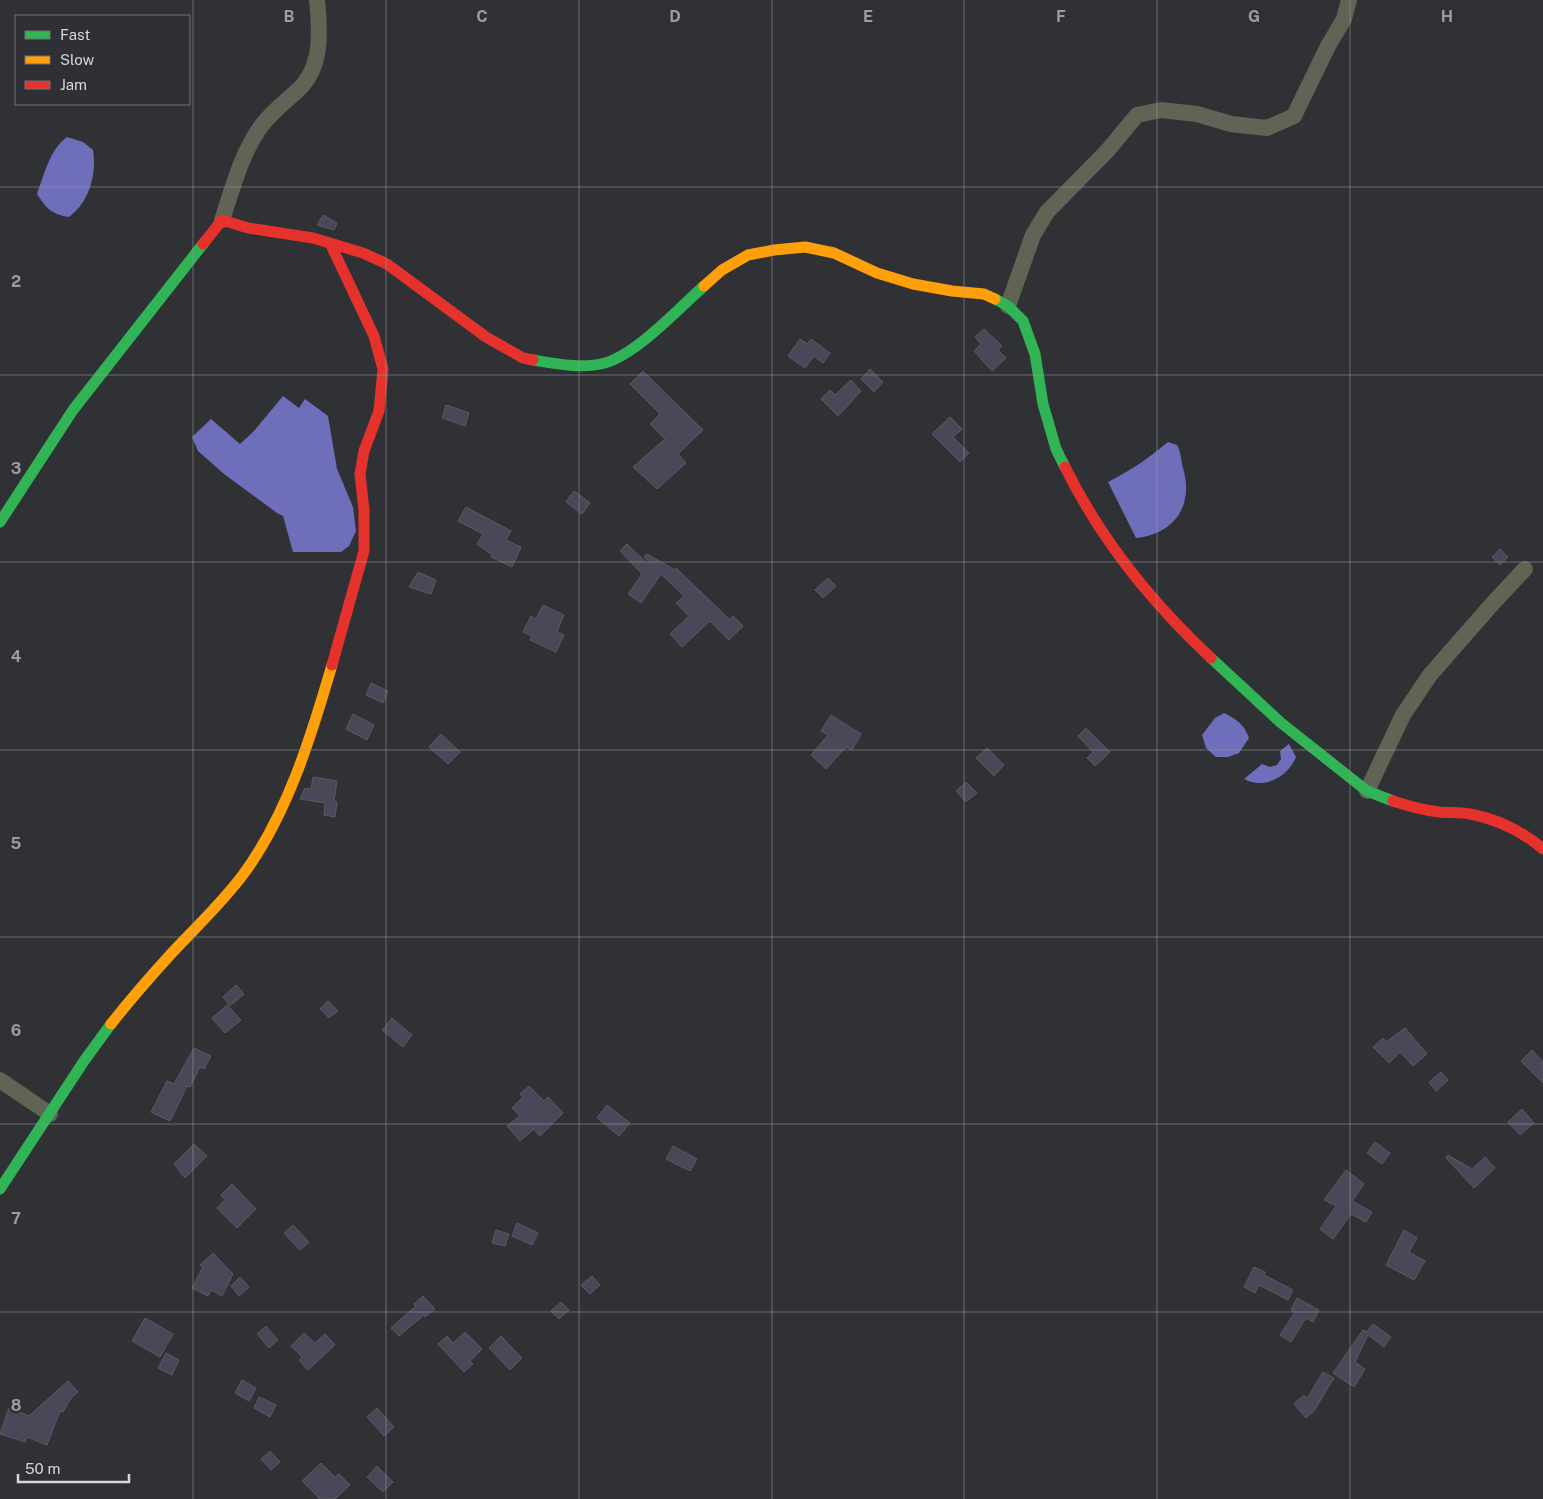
<svg xmlns="http://www.w3.org/2000/svg" width="1543" height="1499" viewBox="0 0 1543 1499" font-family="'Public Sans',sans-serif">
<style>
.water{fill:#6e6eba}
.building{fill:#494859;stroke:#5a5b5e}
.lines{fill:none;stroke-linecap:round;stroke-linejoin:round}
.street{stroke:#5f6455;stroke-width:16}
.fast{stroke:#30b455;stroke-width:11}
.slow{stroke:#ff9f0a;stroke-width:11}
.jam{stroke:#e5322d;stroke-width:11}
.grid{fill:none;stroke:#9c9da1;stroke-width:1;stroke-opacity:0.55}
.grid-label{font-size:16px;text-anchor:middle;font-weight:bold;fill:#9c9da1;stroke:#2f3036;stroke-width:5;stroke-linejoin:round;paint-order:stroke}
</style>
<rect width="100%" height="100%" fill="#303135"/>
<path class="water" d="M67 137 83 142 93 150C97 174 89 203 69 217 51 214 47 209 37 194 44 175 50 149 67 137Z
M283 396 299 408 305 399 328 416 337 469 353 507 356 531 349 546 341 552H293L283 516 277 513 224 474 198 451 192 437 211 419 240 444 254 431Z
M1168 442 1177 445C1181 452 1181 460 1183 468 1194 505 1175 534 1136 538L1108 482C1130 471 1149 458 1168 442Z
M1224 713C1235 718 1245 725 1249 738L1239 753 1228 757H1216L1206 748 1202 735 1215 718Z
M1289 744 1296 757C1288 777 1264 790 1244 779L1262 764 1270 767 1277 765 1281 759 1280 751Z"/>
<path class="building" d="M323 215 337 223 334 230 317 225Z
M984 329 1002 346 998 350 1006 358 992 371 974 351 981 344 975 337Z
M800 339 807 344 811 339 830 353 823 363 814 356 805 368 788 356Z
M870 369 883 382 874 392 861 379Z
M643 371 703 430 678 454 686 463 657 489 633 467 665 439 650 424 660 414 630 384Z
M851 380 861 391 838 416 821 399 830 390 835 395Z
M446 405 469 413 465 426 442 418Z
M950 417 962 429 953 437 969 453 960 462 932 434Z
M574 491 590 503 582 514 566 502Z
M466 507 511 531 506 540 521 547 512 567 491 557 492 555 477 544 483 534 458 521Z
M627 544 648 564 649 562 644 557 647 554 675 570 676 568 730 620 733 616 743 626 729 640 710 621 682 647 670 634 689 616 676 603 684 596 661 574 641 603 628 594 642 574 620 551Z
M1500 549 1508 557 1500 565 1492 557Z
M418 572 436 580 431 594 409 587Z
M828 578 836 586 823 598 815 590Z
M543 605 564 615 557 631 564 635 556 652 530 640 532 636 523 632 531 616 536 619Z
M371 683 388 691 383 703 366 695Z
M353 714 374 725 367 740 346 729Z
M831 715 861 734 852 750 846 747 826 769 811 755 828 735 821 731Z
M1086 728 1110 752 1095 766 1087 758 1093 752 1078 736Z
M441 734 460 752 448 764 429 747Z
M987 748 1004 765 994 776 976 758Z
M313 777 337 781 334 801 337 802 335 817 324 815 325 803 300 799 305 788 311 789Z
M966 782 977 793 966 802 956 791Z
M236 985 244 994 230 1006 223 997Z
M328 1001 338 1011 329 1018 320 1009Z
M227 1005 241 1020 225 1033 212 1018Z
M392 1018 412 1035 403 1047 382 1030Z
M1405 1028 1427 1054 1413 1066 1400 1052 1389 1063 1373 1047 1383 1038 1386 1042Z
M194 1048 211 1056 204 1069 200 1067 190 1087 187 1086 170 1121 151 1112 167 1081 174 1084Z
M1532 1050 1543 1062V1083L1521 1061Z
M1441 1072 1448 1080 1436 1091 1429 1082Z
M529 1086 544 1101 548 1097 563 1113 540 1136 534 1129 520 1141 507 1126 520 1116 512 1108 523 1097 520 1094Z
M607 1105 630 1123 619 1136 597 1118Z
M1522 1109 1534 1123 1520 1135 1508 1122Z
M1375 1142 1390 1153 1382 1164 1367 1153Z
M194 1144 207 1156 185 1178 174 1164Z
M673 1146 697 1159 690 1171 666 1159Z
M1448 1155 1472 1169 1485 1157 1495 1168 1474 1188 1446 1158Z
M1346 1170 1364 1184 1352 1201 1372 1212 1366 1222 1351 1214 1333 1239 1320 1229 1336 1206 1324 1200Z
M232 1184 256 1209 237 1228 217 1208 225 1200 221 1195Z
M517 1223 538 1233 532 1245 512 1236Z
M293 1225 309 1242 300 1250 284 1233Z
M496 1230 509 1234 505 1246 492 1243Z
M1404 1230 1417 1238 1409 1252 1425 1261 1414 1280 1386 1265Z
M213 1253 233 1274 222 1296 211 1290 208 1296 192 1288 203 1267 200 1265Z
M1254 1267 1265 1272 1264 1275 1293 1290 1288 1300 1259 1285 1255 1293 1244 1287Z
M592 1276 600 1285 590 1294 581 1285Z
M240 1277 249 1287 239 1296 231 1286Z
M423 1296 435 1309 425 1317 424 1315 399 1336 391 1328 416 1306 414 1304Z
M1297 1298 1319 1310 1313 1322 1306 1318 1291 1342 1280 1335 1295 1312 1291 1310Z
M561 1302 569 1310 559 1319 551 1311Z
M145 1318 173 1334 160 1357 132 1341Z
M1373 1324 1391 1337 1384 1347 1368 1335 1355 1362 1365 1369 1354 1387 1333 1373 1363 1330 1367 1332Z
M266 1326 278 1340 269 1348 257 1334Z
M465 1332 482 1349 470 1361 473 1364 464 1372 438 1344 447 1336 453 1343Z
M304 1333 315 1343 325 1334 335 1345 308 1370 299 1360 302 1357 291 1346Z
M501 1336 522 1358 510 1370 489 1348Z
M166 1353 179 1360 172 1375 158 1368Z
M1323 1372 1334 1378 1314 1411 1306 1418 1294 1404 1304 1395 1307 1399Z
M242 1380 256 1388 249 1401 235 1393Z
M68 1381 78 1392 71 1398 63 1412 60 1411 47 1445 27 1437 25 1442 0 1434 9 1408 29 1416Z
M259 1397 276 1405 270 1417 254 1408Z
M377 1408 394 1427 384 1436 367 1417Z
M270 1451 280 1462 271 1470 261 1459Z
M321 1463 335 1477 339 1474 350 1485 335 1499H320L302 1481Z
M377 1466 393 1482 383 1492 367 1477Z"/>
<g class="lines">
<path class="street" d="M222 220C233 188 241 153 262 125 273 111 285 102 298 90 323 67 320 31 317 0
M1008 306 1033 235 1047 212 1108 150 1137 115 1161 110 1197 114 1231 124 1267 128 1294 116 1328 46 1344 19 1349 0
M1367 791 1403 715 1430 675 1493 603 1525 569
M0 1080 50 1114"/>
<path class="fast" d="M995 299 1008 306 1023 321 1035 354 1043 404 1056 449 1065 467
M533 360C557 364 582 369 605 363 637 354 679 308 704 286
M0 522 73 410 203 244
M1211 658 1280 722 1367 791 1393 801
M0 1189 84 1061 111 1024"/>
<path class="slow" d="M704 286 722 270 748 255 774 250 805 247 834 253 877 273 913 284 952 291 984 294 995 299
M111 1024C130 1000 150 977 170 955 194 929 220 905 242 876 287 816 311 737 332 665"/>
<path class="jam" d="M330 243 374 336 383 369 379 411 364 451 360 474 364 510V551L332 665
M203 244 222 220 248 228 313 238 363 253 387 264 486 337 523 358 533 360
M1065 467C1101 540 1152 603 1211 658
M1393 801C1408 806 1423 810 1439 812 1449 813 1460 812 1470 814 1497 819 1523 832 1543 849"/>
</g>
<path class="grid" d="M193 0V1499M386 0V1499M579 0V1499M772 0V1499M964 0V1499M1157 0V1499M1350 0V1499M0 187H1543M0 375H1543M0 562H1543M0 750H1543M0 937H1543M0 1124H1543M0 1312H1543"/>
<g class="grid-label">
<text x="289" y="22">B</text>
<text x="482" y="22">C</text>
<text x="675" y="22">D</text>
<text x="868" y="22">E</text>
<text x="1061" y="22">F</text>
<text x="1254" y="22">G</text>
<text x="1447" y="22">H</text>
<text x="16" y="287">2</text>
<text x="16" y="474">3</text>
<text x="16" y="662">4</text>
<text x="16" y="849">5</text>
<text x="16" y="1036">6</text>
<text x="16" y="1224">7</text>
<text x="16" y="1411">8</text>
</g>
<rect x="15" y="15" width="175" height="90" fill="#2f3036" stroke="#727378"/>
<rect x="25" y="31" width="25" height="8" fill="#30b455" stroke="#727378"/>
<text x="60" y="40" font-size="15" fill="#d6d7db">Fast</text>
<rect x="25" y="56" width="25" height="8" fill="#ff9f0a" stroke="#727378"/>
<text x="60" y="65" font-size="15" fill="#d6d7db">Slow</text>
<rect x="25" y="81" width="25" height="8" fill="#e5322d" stroke="#727378"/>
<text x="60" y="90" font-size="15" fill="#d6d7db">Jam</text>
<path d="M18 1474v8h111v-8" fill="none" stroke="#d6d7db" stroke-width="2.5"/>
<text x="25" y="1474" font-size="15" fill="#d6d7db" stroke="#2f3036" stroke-width="4" paint-order="stroke">50 m</text>
</svg>
